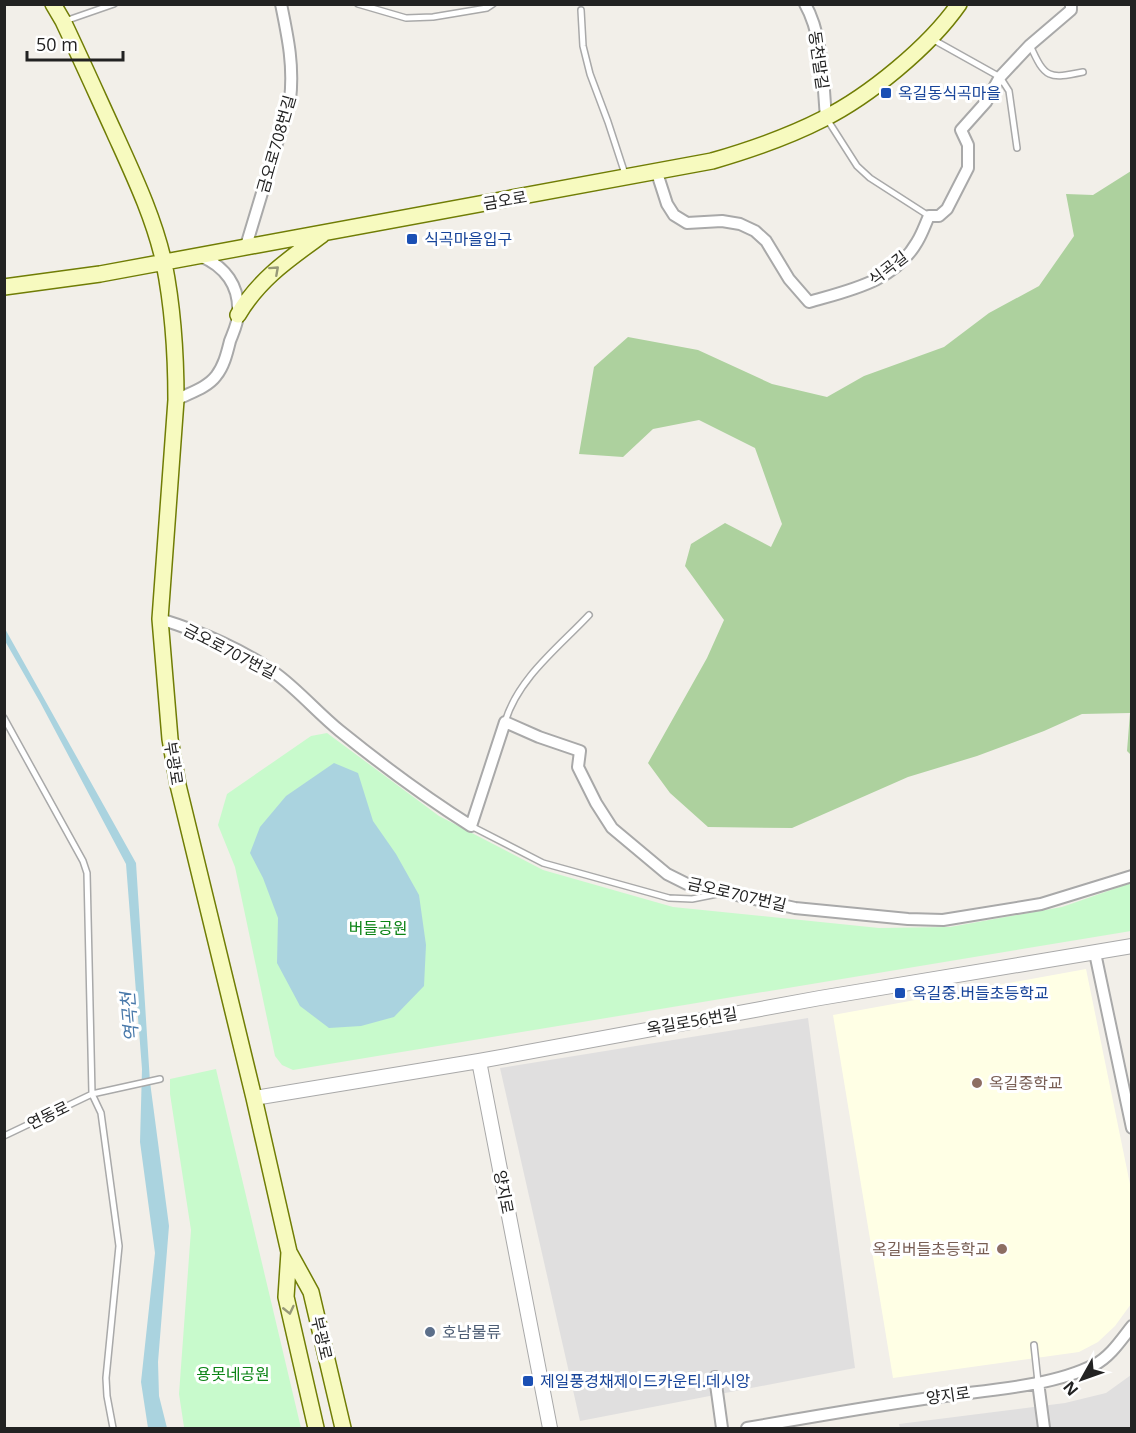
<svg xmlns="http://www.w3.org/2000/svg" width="1136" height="1433" viewBox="0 0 1136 1433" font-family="'Open Sans','Noto Sans KR',sans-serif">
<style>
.residential{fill:#e0dfdf}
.education{fill:#ffffe5}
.forest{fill:#add19e}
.park{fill:#c8facc}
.water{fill:#aad3df}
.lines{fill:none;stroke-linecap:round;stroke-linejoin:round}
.service-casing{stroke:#a9a9a9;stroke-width:8}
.minor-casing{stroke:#a9a9a9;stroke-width:14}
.tertiary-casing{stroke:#a9a9a9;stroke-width:16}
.secondary-casing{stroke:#707d05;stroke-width:18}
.service{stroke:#fff;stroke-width:5}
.minor{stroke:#fff;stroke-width:10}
.tertiary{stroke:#fff;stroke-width:14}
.secondary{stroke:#f7fabf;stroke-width:15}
.oneway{stroke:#979978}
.transit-dot{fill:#1a4fb4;stroke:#fff;stroke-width:2}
.education-dot{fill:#8d6e63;stroke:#fff;stroke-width:2}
.service-dot{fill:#5c6f8a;stroke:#fff;stroke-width:2}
.labels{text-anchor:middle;stroke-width:6;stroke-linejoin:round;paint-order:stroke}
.street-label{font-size:16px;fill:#222;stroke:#fff}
.transit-label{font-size:16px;fill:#164399;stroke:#fff;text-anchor:start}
.park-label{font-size:16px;fill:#0c8416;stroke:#fff}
.education-label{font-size:16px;fill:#785e54;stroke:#fff;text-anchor:start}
.service-label{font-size:16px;fill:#4e5e75;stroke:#fff;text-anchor:start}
.water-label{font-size:18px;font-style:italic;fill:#4a7aab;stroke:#fff}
</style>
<rect width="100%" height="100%" fill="#f2efe9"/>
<path class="residential" d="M808 1018 855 1368 580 1421 500 1068Z
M1131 1375V1428H900L899 1424 1065 1403 1106 1393Z"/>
<path class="education" d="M1086 969 1132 1194 1131 1304 1115 1326 1098 1342 1079 1352 893 1378 833 1015Z"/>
<path class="forest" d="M1131 171V755L1127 751 1130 713 1082 714 1044 731 977 756 908 777 792 828 708 827 670 793 648 763 707 658 724 620 685 566 691 544 725 523 771 547 782 524 755 448 699 420 653 429 623 457 579 454 594 367 628 337 698 350 772 384 827 397 864 376 944 347 989 313 1039 286 1074 236 1066 194 1093 195Z"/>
<path class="park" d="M327 733 439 816 543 870 673 907 879 928 950 927 1062 907 1131 883V931L293 1070 282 1065 275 1056 235 867 218 825 227 794 311 736Z
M216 1069 301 1428H185L184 1427 179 1394 191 1230 170 1094V1079Z"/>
<path class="water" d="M4 627 136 863 150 1082 169 1226 158 1362 159 1396 167 1428H148L141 1382 155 1253 140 1142 142 1069 126 864 40 702 5 641Z
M334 763 358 773 373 821 396 854 419 895 426 945 424 986 394 1017 361 1026 329 1028 300 1006 277 963 278 918 263 878 250 853 260 827 286 796Z"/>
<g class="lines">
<defs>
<path id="service" d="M358 4 406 18 433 17 487 8 493 4
M581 10 583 46 590 74 608 122 626 177
M65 21 114 4
M932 39 1000 77 1009 91 1017 148
M1030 45C1045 79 1049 79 1083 72
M827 119 857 166 870 178 929 216
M4 718 83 861 87 873 92 1094 101 1113 119 1246 106 1378 107 1396 113 1428
M505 722C518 678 559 647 589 615
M471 826 543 863 669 898 692 899 717 894
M4 1136 92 1094 160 1079
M1034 1345 1038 1382"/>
<path id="minor" d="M805 4C823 35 823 83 826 118
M657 173 667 204 674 215 687 223 722 221 740 224 755 231 766 241 789 279 809 302C850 290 894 282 917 242 922 234 925 225 929 216H939L947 209 968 168V145L961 130 986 102 1000 77 1030 45 1071 10V4
M246 246 290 100C294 66 288 38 281 4
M176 400C189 393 207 388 216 376 224 366 227 353 230 341 233 333 238 323 238 314 240 286 225 266 200 256
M160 619C199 631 247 651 279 676 301 693 319 714 340 731 382 765 425 797 471 826L505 722 539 737 580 751 578 767 596 803 612 828 667 874 687 884 795 908 908 919 943 920 1041 904 1132 876
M1095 953 1132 1128
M715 1377 722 1428
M1038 1382 1044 1428
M747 1428C810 1417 874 1406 937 1397 985 1390 1051 1387 1094 1365 1110 1357 1121 1340 1132 1326"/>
<path id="tertiary" d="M479 1061 550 1428
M254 1098 479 1061 820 998 1132 946"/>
<path id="secondary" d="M53 4 63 21C81 59 98 97 115 134 134 176 154 218 164 263 173 308 176 354 176 400L160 619 170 739 178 785 254 1098 289 1252 311 1292 343 1428
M4 287 100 274 712 161C750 150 788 137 823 119 869 96 929 47 959 4
M238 315C259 279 289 259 322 235
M289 1252 286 1297 316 1428"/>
</defs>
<use href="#service" class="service-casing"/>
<use href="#minor" class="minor-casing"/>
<use href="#tertiary" class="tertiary-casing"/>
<use href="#secondary" class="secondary-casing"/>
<use href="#service" class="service"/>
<use href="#minor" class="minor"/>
<use href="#tertiary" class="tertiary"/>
<use href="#secondary" class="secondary"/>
</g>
<defs><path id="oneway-chevron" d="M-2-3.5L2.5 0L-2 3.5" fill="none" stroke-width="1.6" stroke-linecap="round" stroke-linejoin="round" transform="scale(1.5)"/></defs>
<g class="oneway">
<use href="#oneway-chevron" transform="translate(275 270) rotate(-42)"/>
<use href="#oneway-chevron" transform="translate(289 1310) rotate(77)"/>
</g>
<g class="transit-dot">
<rect x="880" y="87" width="12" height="12" rx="3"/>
<rect x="406" y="233" width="12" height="12" rx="3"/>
<rect x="894" y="987" width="12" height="12" rx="3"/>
<rect x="522" y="1375" width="12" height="12" rx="3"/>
</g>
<g class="education-dot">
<circle cx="977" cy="1083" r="6"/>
<circle cx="1002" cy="1249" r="6"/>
</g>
<circle class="service-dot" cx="430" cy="1332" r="6"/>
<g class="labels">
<g class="street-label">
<text transform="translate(819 60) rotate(82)" y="6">동천말길</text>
<text transform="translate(276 144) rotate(-74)" y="6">금오로708번길</text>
<text transform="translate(505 200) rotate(-10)" y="6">금오로</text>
<text transform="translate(888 268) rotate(-38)" y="6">식곡길</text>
<text transform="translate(230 651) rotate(27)" y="6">금오로707번길</text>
<text transform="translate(174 763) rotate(81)" y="6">부광로</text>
<text transform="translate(737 894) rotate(13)" y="6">금오로707번길</text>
<text transform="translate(692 1021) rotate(-10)" y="6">옥길로56번길</text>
<text transform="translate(48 1115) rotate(-26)" y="6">연동로</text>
<text transform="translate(504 1192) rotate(79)" y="6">양지로</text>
<text transform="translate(322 1338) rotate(77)" y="6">부광로</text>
<text transform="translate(948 1395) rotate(-8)" y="6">양지로</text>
</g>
<g class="transit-label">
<text x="898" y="99">옥길동식곡마을</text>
<text x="424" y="245">식곡마을입구</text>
<text x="912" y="999">옥길중.버들초등학교</text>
<text x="540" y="1387">제일풍경채제이드카운티.데시앙</text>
</g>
<g class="park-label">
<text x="378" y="934">버들공원</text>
<text x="233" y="1380">용못네공원</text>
</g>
<g class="education-label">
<text x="989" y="1089">옥길중학교</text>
<text x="990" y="1255" text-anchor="end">옥길버들초등학교</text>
</g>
<g class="service-label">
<text x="442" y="1338">호남물류</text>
</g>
<g class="water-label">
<text transform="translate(130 1017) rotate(-95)" y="6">역곡천</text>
</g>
</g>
<rect width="1136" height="1433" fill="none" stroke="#222222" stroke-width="12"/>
<g transform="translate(1082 1379) rotate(230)" stroke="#ffffff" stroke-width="4.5" paint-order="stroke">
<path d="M0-4.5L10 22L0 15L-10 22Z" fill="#222222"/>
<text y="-9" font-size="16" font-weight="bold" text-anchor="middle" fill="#222222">N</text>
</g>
<path d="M27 51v9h96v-9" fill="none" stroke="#222222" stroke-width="3"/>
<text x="36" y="51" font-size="18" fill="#222222" stroke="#ffffff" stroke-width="4.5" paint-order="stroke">50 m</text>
</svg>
